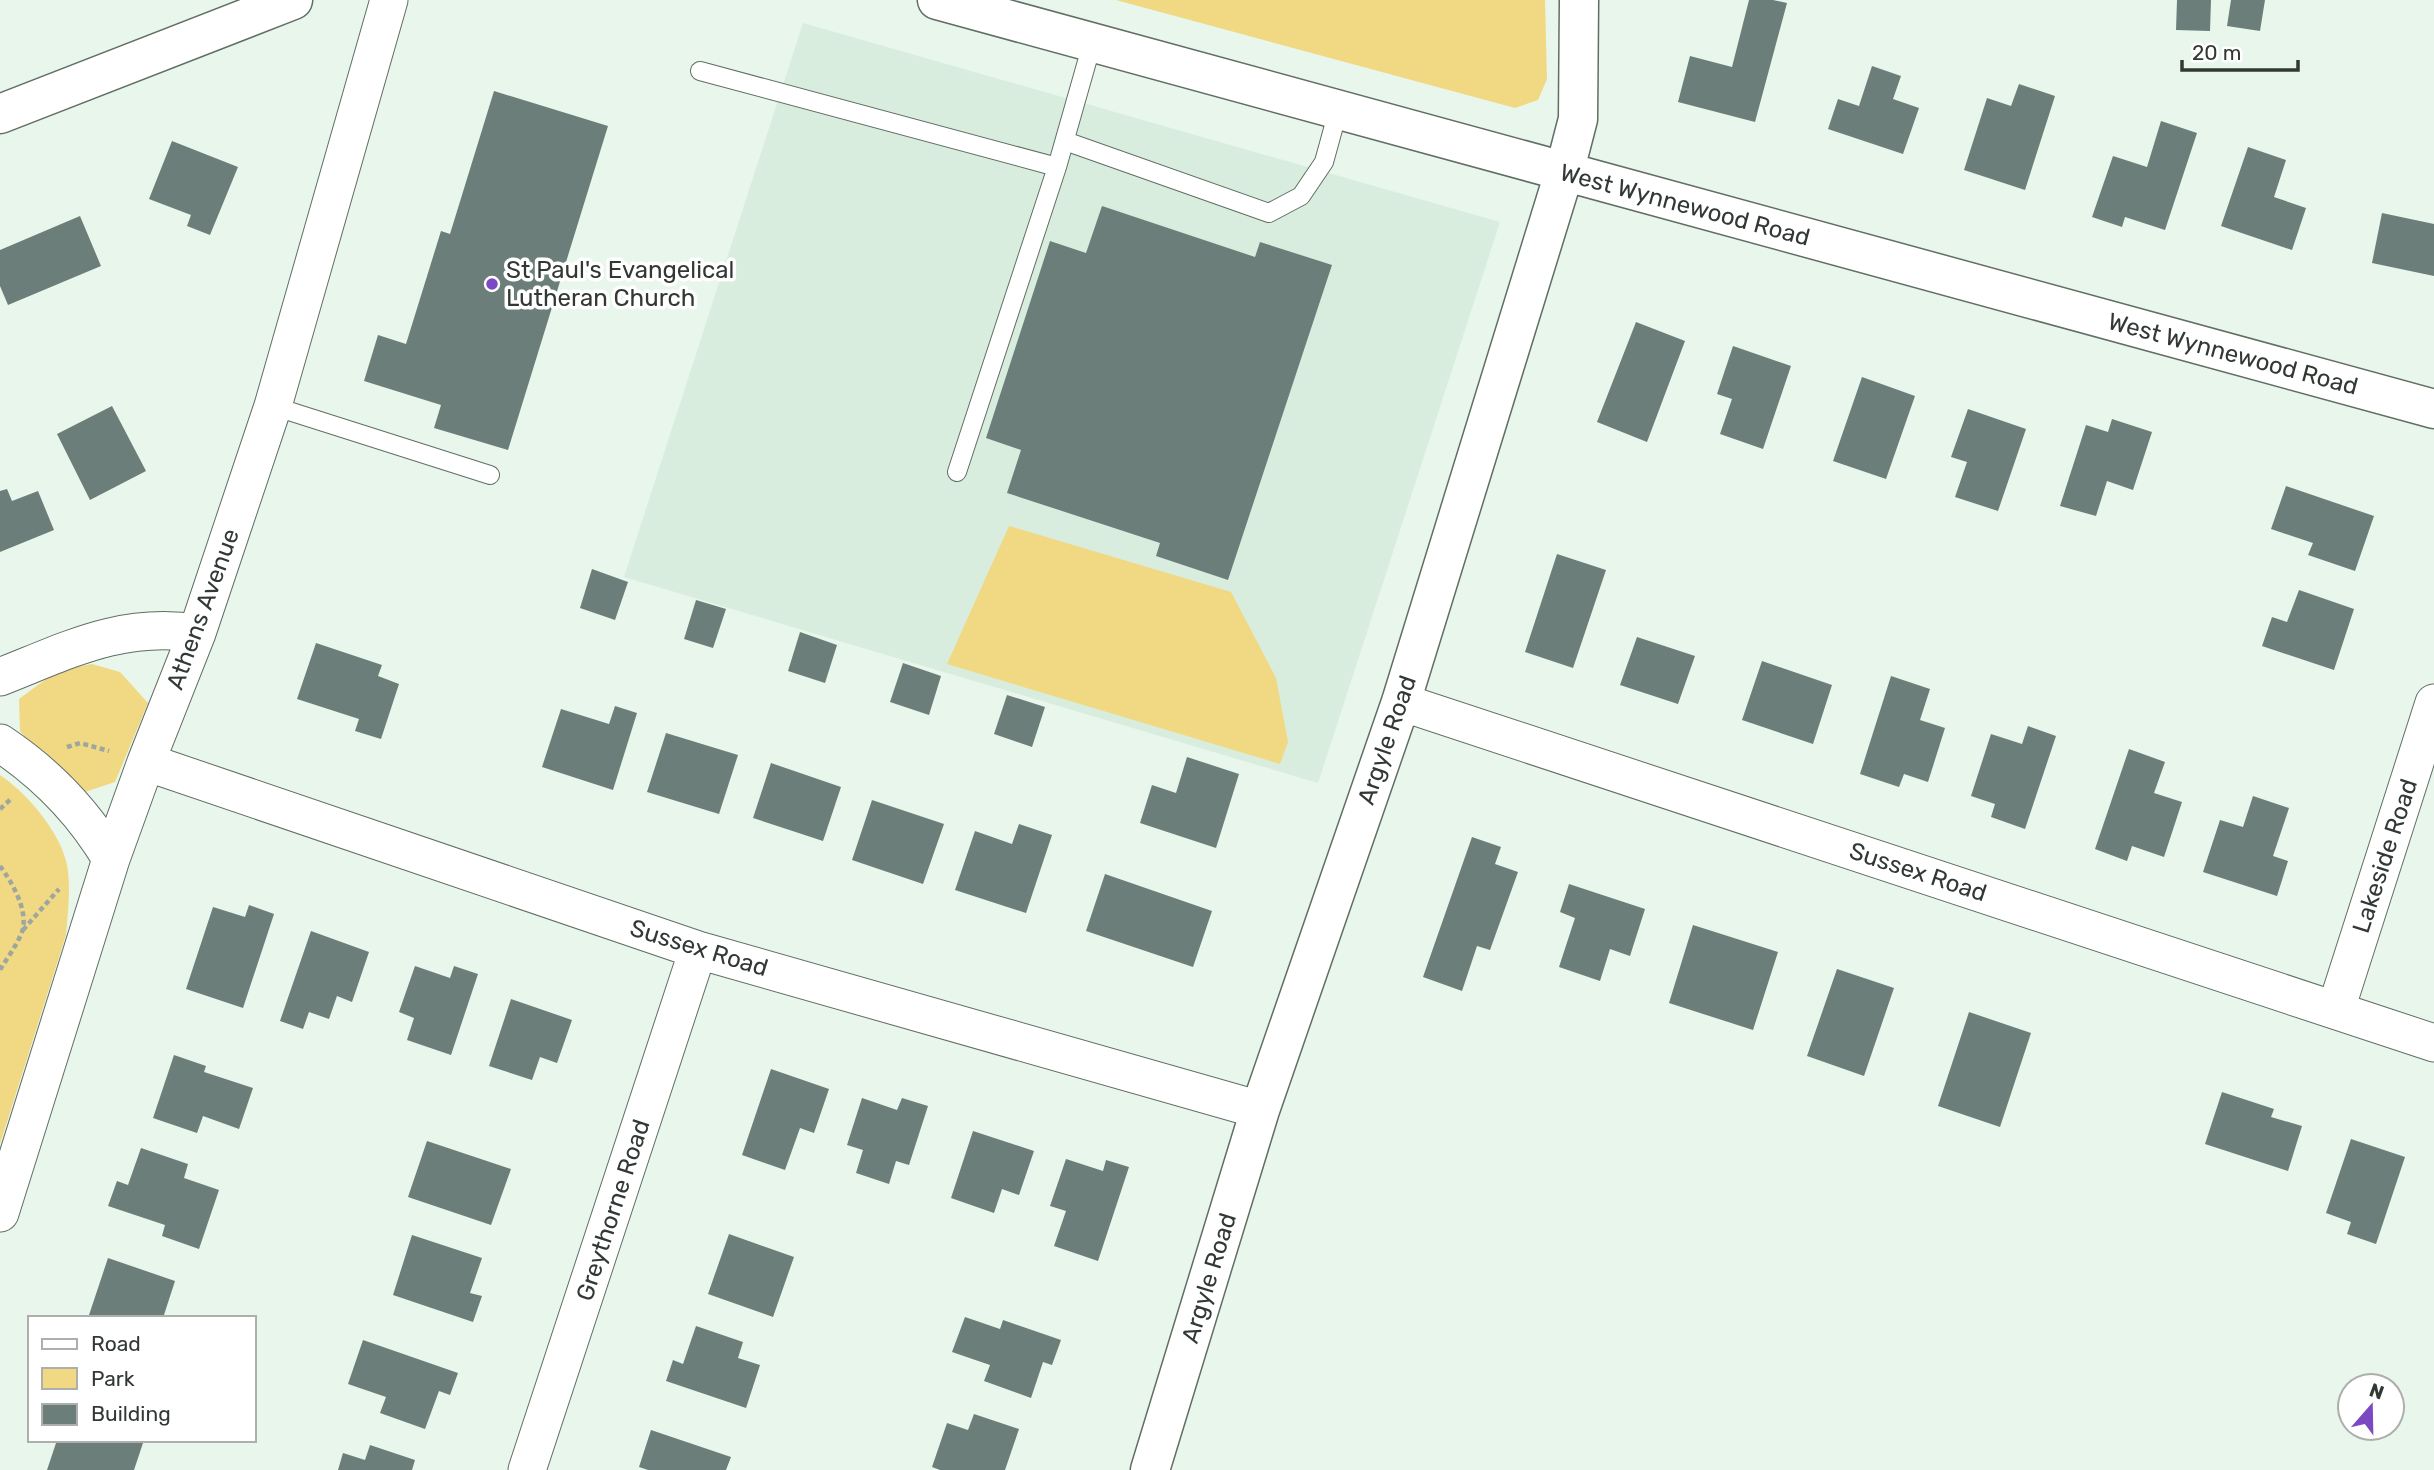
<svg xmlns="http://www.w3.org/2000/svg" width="2434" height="1470" viewBox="0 0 2434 1470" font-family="Rubik,sans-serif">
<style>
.built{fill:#d8eddd}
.green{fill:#f1d882}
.building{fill:#6c7e7a}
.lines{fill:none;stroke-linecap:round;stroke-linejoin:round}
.lane-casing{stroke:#616e64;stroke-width:20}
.street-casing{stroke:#616e64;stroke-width:39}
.secondary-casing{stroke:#616e64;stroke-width:41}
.path{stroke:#9da79f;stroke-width:4.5;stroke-dasharray:5 3.5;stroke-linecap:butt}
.lane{stroke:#fff;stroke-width:18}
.street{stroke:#fff;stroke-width:37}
.secondary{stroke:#fff;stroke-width:38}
.poi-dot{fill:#7b49c1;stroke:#fff;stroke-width:2.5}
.labels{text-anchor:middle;stroke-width:7;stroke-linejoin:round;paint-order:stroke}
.street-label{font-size:24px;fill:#323833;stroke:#fff}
.poi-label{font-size:24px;fill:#323833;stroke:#fff;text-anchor:start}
</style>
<rect width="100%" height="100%" fill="#e8f6eb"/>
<path class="built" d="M803 23 1500 222 1318 783 624 577Z"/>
<path class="green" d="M1116 0H1545L1547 79 1538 100 1515 108Z
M1009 526 1231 592 1276 678 1288 742 1280 764 947 664Z
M92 664 120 672 148 703 115 782 76 795 20 731 19 699 57 671Z
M0 775C26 792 61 833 67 865 71 888 68 912 66 935L0 1144Z"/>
<path class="building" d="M1749 0H1773L1787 3 1755 122 1678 102 1690 56 1732 67Z
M2177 0H2211L2210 31 2176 30Z
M2231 0H2265L2260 31 2227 26Z
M1872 66 1901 76 1893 99 1919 108 1903 154 1828 129 1838 99 1859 106Z
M2019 84 2055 96 2025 190 1964 170 1987 98 2011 106Z
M494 91 608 126 508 450 434 428 441 405 364 381 378 335 406 344 441 231 450 234Z
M2161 121 2197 133 2165 230 2125 217 2122 227 2092 217 2113 156 2147 167Z
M172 141 238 167 210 235 187 226 191 215 149 199Z
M2248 147 2286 160 2274 197 2306 208 2292 250 2221 226Z
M1102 206 1255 257 1260 242 1332 265 1228 580 1156 556 1160 543 1007 493 1021 450 986 438 1050 241 1086 253Z
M2382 213 2434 224V276L2372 263Z
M80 216 101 266 8 305 0 286V250Z
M1636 322 1685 341 1647 442 1597 422Z
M1733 346 1791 366 1763 449 1720 434 1732 399 1717 394Z
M1862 377 1915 396 1886 479 1833 461Z
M112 406 146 471 90 500 57 434Z
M1968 409 2026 429 1998 511 1955 497 1967 462 1951 457Z
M2112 419 2152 432 2133 490 2107 481 2096 516 2060 506 2086 425 2108 432Z
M2286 486 2374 516 2355 571 2308 555 2313 543 2271 529Z
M7 489 12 501 38 491 54 530 0 552V491Z
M1557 554 1606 570 1573 668 1525 652Z
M592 569 628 582 615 620 580 608Z
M2299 590 2354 609 2334 670 2262 646 2272 617 2287 622Z
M696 600 726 609 713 648 684 639Z
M800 632 837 645 825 683 788 671Z
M1637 637 1695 656 1678 704 1620 685Z
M316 643 382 665 378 676 399 684 381 739 355 731 359 719 297 699Z
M1762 661 1832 685 1813 744 1742 720Z
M903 663 941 676 929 715 890 702Z
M1891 676 1930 689 1920 720 1945 728 1928 782 1904 774 1899 787 1860 774Z
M1007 695 1045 707 1032 747 994 734Z
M615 706 637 713 613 790 542 767 561 709 609 724Z
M2028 726 2056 736 2025 829 1991 817 1995 804 1971 796 1991 734 2022 744Z
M666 733 738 755 719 814 647 792Z
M2129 749 2165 762 2154 793 2182 802 2164 857 2132 846 2127 861 2095 849Z
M1187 757 1239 774 1216 848 1140 823 1152 785 1176 793Z
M771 763 841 787 823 841 753 818Z
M2253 796 2289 808 2273 856 2288 861 2277 896 2203 872 2220 820 2243 827Z
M872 800 944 824 923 884 852 860Z
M1019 824 1052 835 1026 913 955 890 975 831 1012 844Z
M1472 837 1501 847 1495 864 1518 872 1490 950 1477 946 1462 991 1423 977Z
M1105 874 1212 911 1193 967 1086 931Z
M1569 884 1645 909 1630 956 1610 949 1600 981 1559 967 1575 918 1560 912Z
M249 905 274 914 243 1008 186 989 213 907 245 917Z
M1693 925 1778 952 1753 1030 1669 1003Z
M311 931 369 952 352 1002 337 996 329 1019 309 1012 303 1029 280 1021Z
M415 966 450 978 454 966 478 974 451 1055 407 1040 414 1018 399 1012Z
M1837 969 1894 988 1864 1076 1807 1056Z
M511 999 572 1020 557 1063 540 1057 532 1080 489 1066Z
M1969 1012 2031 1033 2000 1127 1938 1106Z
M174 1055 206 1066 204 1072 253 1088 239 1129 203 1116 197 1133 153 1118Z
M771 1069 829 1089 814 1133 800 1128 785 1170 742 1155Z
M2222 1092 2274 1109 2271 1117 2302 1126 2288 1171 2205 1144Z
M862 1098 897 1110 902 1098 928 1106 909 1165 896 1161 889 1184 856 1173 863 1150 847 1145Z
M973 1131 1034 1151 1019 1195 1002 1189 994 1213 951 1198Z
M2351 1139 2405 1157 2376 1244 2347 1234 2351 1222 2326 1213Z
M427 1141 511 1169 491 1225 408 1197Z
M141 1148 188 1164 184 1178 219 1190 199 1249 162 1236 165 1225 108 1206 117 1181 128 1185Z
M1066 1159 1103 1171 1106 1160 1129 1167 1098 1261 1054 1246 1066 1211 1050 1206Z
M729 1234 794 1257 773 1317 708 1294Z
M412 1235 482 1258 470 1293 482 1296 473 1322 393 1295Z
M108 1258 175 1281 163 1318H88Z
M965 1317 1000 1329 1003 1320 1061 1340 1052 1365 1043 1362 1031 1398 984 1381 990 1365 952 1352Z
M696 1326 743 1342 738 1358 760 1365 746 1408 666 1381 673 1360 683 1364Z
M363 1340 458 1373 450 1395 439 1391 425 1429 380 1413 386 1397 348 1384Z
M974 1414 1019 1429 1005 1470H940L932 1467 947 1423 968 1430Z
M651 1430 731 1457 726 1470H648L639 1467Z
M57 1440H144L134 1470H47Z
M370 1445 415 1460 412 1470H338L343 1453 365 1460Z"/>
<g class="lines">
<defs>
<path id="lane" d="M700 71 1057 167 1092 44
M1065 141 1269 213 1301 196 1324 162 1338 111
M273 406 490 475
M957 472 1057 167"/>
<path id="street" d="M0 677C69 650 120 622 197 633
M1401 702 2434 1043
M0 743C45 773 84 813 111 859
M146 762 698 950 1260 1110
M2336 1009 2434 703
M0 1213 111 859 146 762 197 633 273 406 389 0
M527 1470 698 950"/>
<path id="secondary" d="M937 0 2434 409
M0 114 293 0
M1150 1470 1260 1110 1401 702 1564 173 1578 119 1579 0"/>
</defs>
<use href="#lane" class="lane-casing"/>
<use href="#street" class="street-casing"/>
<use href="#secondary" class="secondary-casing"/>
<path class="path" d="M67 747 80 743 109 751
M0 809 12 798
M0 866C12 882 29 911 22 932 17 945 7 958 0 970
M23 930 59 889"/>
<use href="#lane" class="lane"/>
<use href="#street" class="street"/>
<use href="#secondary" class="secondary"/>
</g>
<circle class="poi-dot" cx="492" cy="284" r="7"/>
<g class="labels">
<g class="street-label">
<text transform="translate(1685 205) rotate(15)" y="8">West Wynnewood Road</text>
<text transform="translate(2233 354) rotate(15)" y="8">West Wynnewood Road</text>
<text transform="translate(203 609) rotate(-70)" y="8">Athens Avenue</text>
<text transform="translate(1387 740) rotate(-71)" y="8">Argyle Road</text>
<text transform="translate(2385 856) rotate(-72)" y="8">Lakeside Road</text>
<text transform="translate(1918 872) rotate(18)" y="8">Sussex Road</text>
<text transform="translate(699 948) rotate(17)" y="8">Sussex Road</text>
<text transform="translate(613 1210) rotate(-72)" y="8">Greythorne Road</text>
<text transform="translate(1209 1278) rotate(-73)" y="8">Argyle Road</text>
</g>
<g class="poi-label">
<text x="506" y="278">St Paul's Evangelical<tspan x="506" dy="28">Lutheran Church</tspan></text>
</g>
</g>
<rect x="28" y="1316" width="228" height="126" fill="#ffffff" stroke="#adafad" stroke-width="2"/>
<rect x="42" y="1339" width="35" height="10" fill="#ffffff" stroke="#adafad" stroke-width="2"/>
<text x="91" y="1351" font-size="21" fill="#323833">Road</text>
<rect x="42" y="1368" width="35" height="21" fill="#f1d882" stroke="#adafad" stroke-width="2"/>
<text x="91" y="1386" font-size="21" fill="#323833">Park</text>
<rect x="42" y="1404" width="35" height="21" fill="#6c7e7a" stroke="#adafad" stroke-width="2"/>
<text x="91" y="1421" font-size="21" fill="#323833">Building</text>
<g transform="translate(2371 1407) rotate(20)"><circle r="33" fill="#ffffff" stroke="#adafad" stroke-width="2"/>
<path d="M0-5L12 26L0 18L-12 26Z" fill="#7b49c1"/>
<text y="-10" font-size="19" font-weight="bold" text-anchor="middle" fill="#323833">N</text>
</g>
<path d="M2182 60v10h116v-10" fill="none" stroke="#323833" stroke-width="3.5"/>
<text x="2192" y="60" font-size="21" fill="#323833" stroke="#ffffff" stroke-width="5" paint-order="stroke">20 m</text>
</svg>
